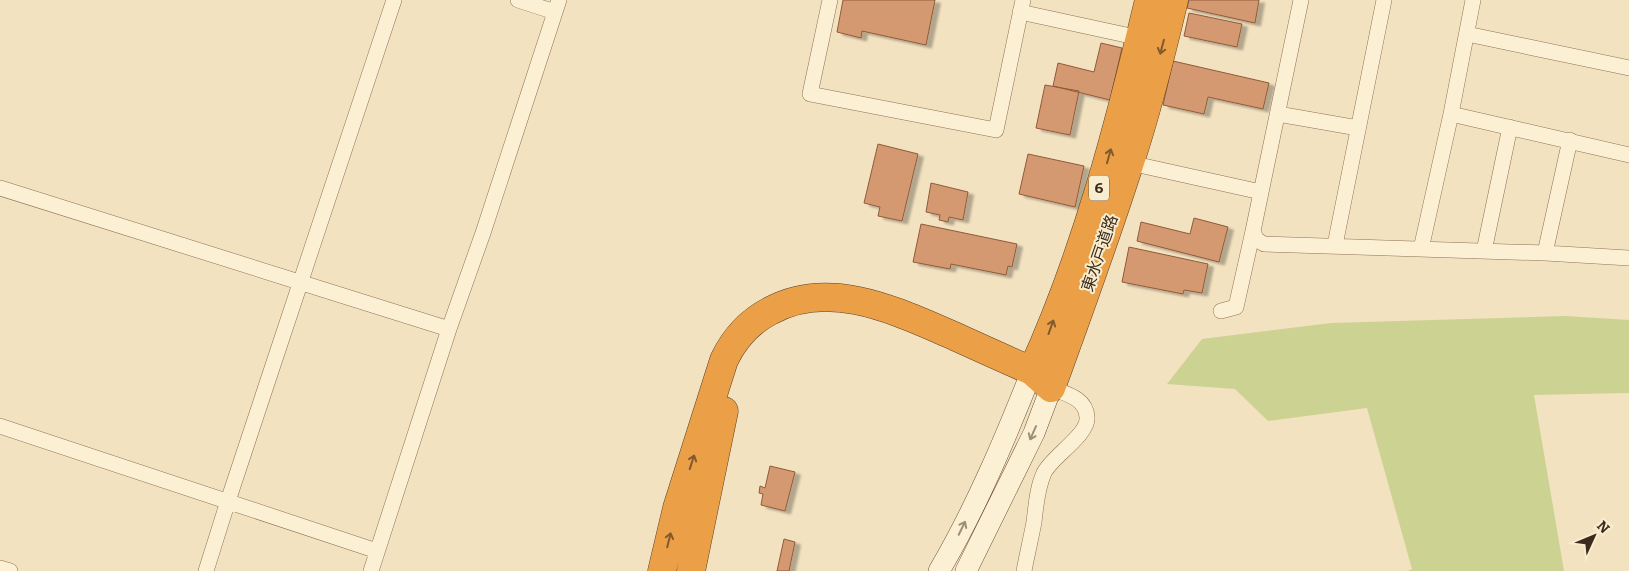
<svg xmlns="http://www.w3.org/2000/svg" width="1629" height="571" viewBox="0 0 1629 571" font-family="Bitter,'Noto Sans JP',serif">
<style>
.green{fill:#ccd292}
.building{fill:#d59971;stroke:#905a39;filter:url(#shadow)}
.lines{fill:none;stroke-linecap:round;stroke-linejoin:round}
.street-casing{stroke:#8e7256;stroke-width:16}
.secondary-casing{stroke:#6f5339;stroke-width:22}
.highway-casing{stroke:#5b402a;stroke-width:29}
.street{stroke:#fcf0d4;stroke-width:15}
.secondary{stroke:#fcf0d4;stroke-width:21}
.highway{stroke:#eba047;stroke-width:28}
.oneway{stroke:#825a2d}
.oneway2{stroke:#9c8e78}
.labels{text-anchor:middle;stroke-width:4;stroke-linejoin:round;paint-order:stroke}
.shield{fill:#f9edd0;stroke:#756552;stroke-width:1}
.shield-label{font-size:15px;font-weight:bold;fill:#3c2b1c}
.street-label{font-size:16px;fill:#3c2b1c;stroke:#f9edd0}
</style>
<defs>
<filter id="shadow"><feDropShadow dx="5.5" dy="3" stdDeviation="1" flood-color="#0004"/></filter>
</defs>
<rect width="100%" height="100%" fill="#f3e2c0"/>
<path class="green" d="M1565 316 1629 320V393L1534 395 1564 571H1408L1412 569 1367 408 1268 421 1235 389 1167 384 1202 339 1331 323Z"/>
<path class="building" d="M843 0H935L926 45 862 31 861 38 837 32Z
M1189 0H1259L1255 23 1187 8Z
M1189 13 1242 24 1237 47 1184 36Z
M1101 43 1122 48 1110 100 1053 86 1058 63 1094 72Z
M1173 61 1269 83 1263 109 1208 97 1204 114 1163 105Z
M1045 85 1079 91 1070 135 1036 128Z
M878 144 918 154 902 221 878 216 880 207 864 203Z
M1028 154 1084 166 1075 207 1019 194Z
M931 183 968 192 963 220 949 217 948 222 939 220 940 215 926 212Z
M1194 218 1228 227 1219 262 1137 241 1141 222 1190 234Z
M921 224 1017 244 1012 267 1008 266 1006 275 951 264 950 269 913 262Z
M1129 247 1208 264 1202 293 1184 290 1183 294 1122 282Z
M770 466 795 472 785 511 761 505 763 494 759 493 760 486 765 488Z
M784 539 795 542 789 571H777Z"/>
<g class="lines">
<defs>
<path id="street" d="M518 0 555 12
M830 0 810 94 996 130 1023 0
M1301 0 1253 231 1256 239 1264 244 1545 253 1629 258
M1020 12 1140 38
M1467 34 1629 68
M1278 114 1358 128
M1451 114 1629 155
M1130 163 1261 192
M0 188 449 329
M1335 245 1384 0
M1421 249 1451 114 1473 0
M1484 251 1510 127
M1545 253 1570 140
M1221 311 1236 307 1253 231
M0 426 377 551
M0 568 10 571
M206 571 228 501 394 0
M371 571 449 329 483 233 559 0
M1024 571C1027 555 1031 538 1034 522 1036 506 1037 488 1044 473 1051 457 1089 435 1087 417 1086 398 1066 394 1051 388"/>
<path id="secondary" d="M939 571C976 508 1005 439 1032 371
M966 571 1034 433 1051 388"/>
<path id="highway" d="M1032 371C1086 253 1119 126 1149 0
M1051 388C1078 314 1105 240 1129 165 1147 111 1161 55 1174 0
M662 571 677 508 724 360C734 339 749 322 770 311 829 278 896 311 952 335 978 347 1005 359 1032 371L1051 388
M691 571 724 411"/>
</defs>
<use href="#street" class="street-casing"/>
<use href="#secondary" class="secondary-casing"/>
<use href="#highway" class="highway-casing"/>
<use href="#street" class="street"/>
<use href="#secondary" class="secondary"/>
<use href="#highway" class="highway"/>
</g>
<defs><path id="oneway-shaft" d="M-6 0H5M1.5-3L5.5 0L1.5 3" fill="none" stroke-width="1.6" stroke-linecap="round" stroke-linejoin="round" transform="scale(1.25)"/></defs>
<g class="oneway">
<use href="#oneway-shaft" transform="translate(1162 47) rotate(105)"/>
<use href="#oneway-shaft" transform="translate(1109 156) rotate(-74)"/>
<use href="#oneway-shaft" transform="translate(1051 327) rotate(-70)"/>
<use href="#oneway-shaft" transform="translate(692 462) rotate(-72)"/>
<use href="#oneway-shaft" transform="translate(669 540) rotate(-76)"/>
</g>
<g class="oneway2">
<use href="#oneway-shaft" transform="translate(1033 433) rotate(114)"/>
<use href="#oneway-shaft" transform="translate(962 528) rotate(-64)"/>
</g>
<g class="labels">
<rect class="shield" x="1089" y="175.5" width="20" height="25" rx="4"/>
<g class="shield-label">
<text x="1099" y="193">6</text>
</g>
<g class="street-label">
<text transform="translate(1099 253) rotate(-71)" y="6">東水戸道路</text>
</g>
</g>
<g transform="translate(1594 536) rotate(46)" stroke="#f9edd0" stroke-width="4" paint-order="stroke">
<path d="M0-4L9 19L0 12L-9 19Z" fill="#3c2b1c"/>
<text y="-8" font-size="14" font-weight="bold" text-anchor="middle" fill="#3c2b1c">N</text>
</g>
</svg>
